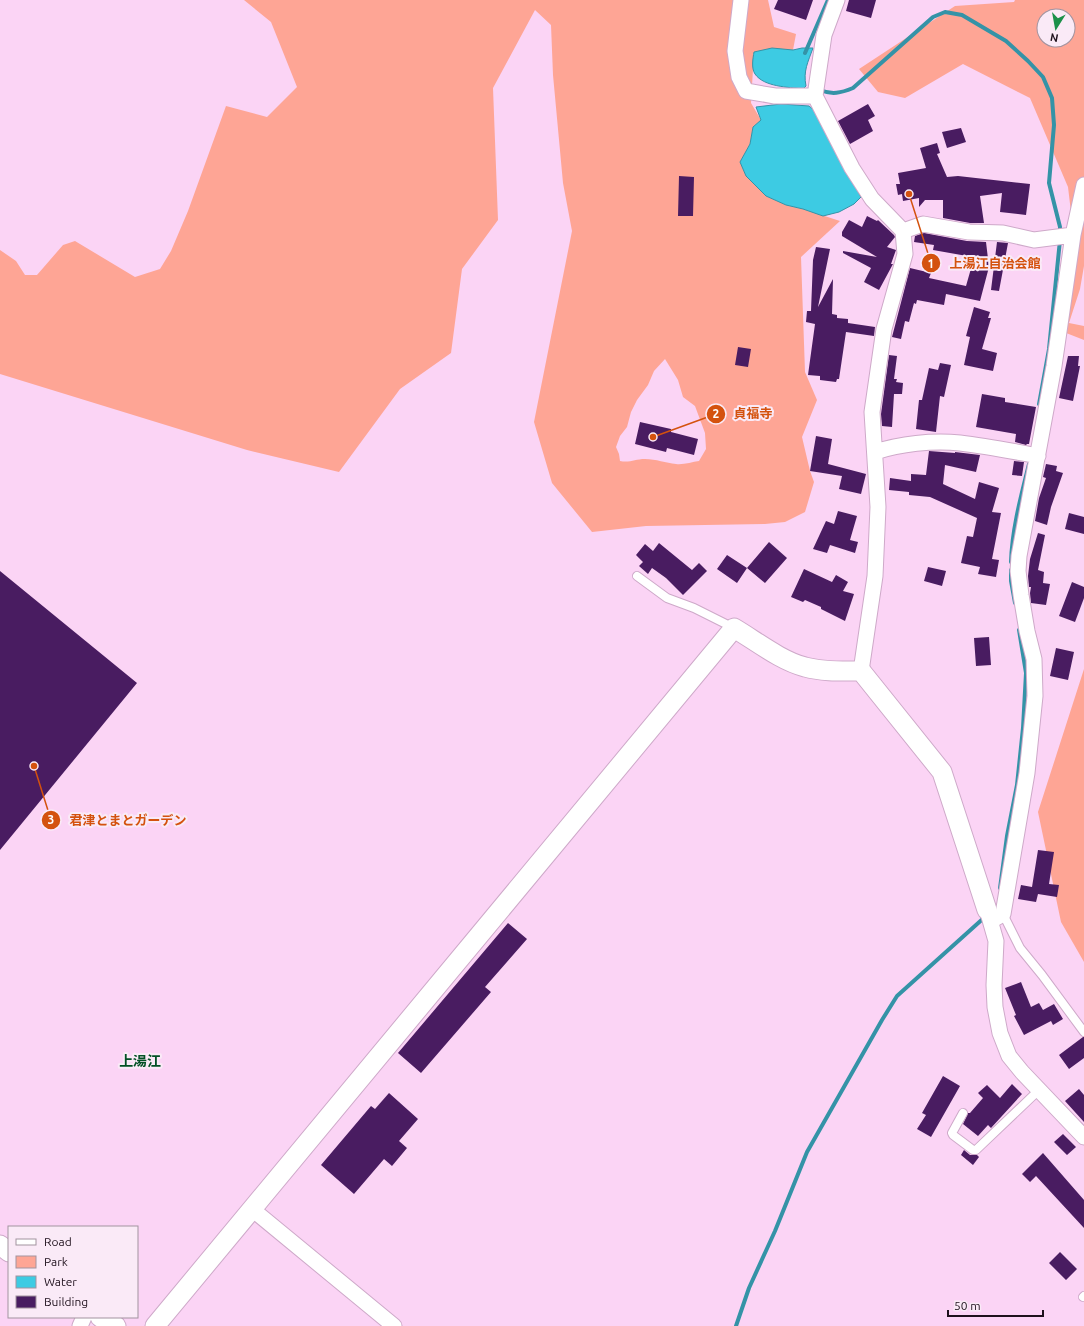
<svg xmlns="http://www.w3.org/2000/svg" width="1084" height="1326" viewBox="0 0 1084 1326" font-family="Ubuntu,'Noto Sans JP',sans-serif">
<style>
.green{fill:#fea595;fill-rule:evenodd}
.water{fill:#3dcbe3;stroke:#3493a7}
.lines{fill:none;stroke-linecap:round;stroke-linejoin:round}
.stream{stroke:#3493a7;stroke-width:4}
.building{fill:#491c61}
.service-casing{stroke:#cea9c9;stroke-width:10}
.minor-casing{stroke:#cea9c9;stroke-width:17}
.tertiary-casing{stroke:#cea9c9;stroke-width:21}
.service{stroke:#fff;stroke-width:8}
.minor{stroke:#fff;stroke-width:15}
.tertiary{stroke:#fff;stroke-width:19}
.labels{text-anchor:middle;stroke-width:4;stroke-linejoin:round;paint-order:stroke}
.quarter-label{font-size:14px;font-weight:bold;fill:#025025;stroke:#faeaf7}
.leader{fill:none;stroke:#d4520e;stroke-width:1.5}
.callout-dot{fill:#d4520e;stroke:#faeaf7;stroke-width:1.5}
.mark-label{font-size:12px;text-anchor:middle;font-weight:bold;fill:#fff}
.callout-label{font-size:13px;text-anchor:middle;font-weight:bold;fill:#d4520e;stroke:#faeaf7;stroke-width:4;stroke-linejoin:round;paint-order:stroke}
</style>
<rect width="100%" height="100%" fill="#fbd4f5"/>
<path class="green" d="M244 0H768L774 27 796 34 793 50 754 52 751 103 761 120 753 127 750 144 740 162 746 176 766 196 786 205 803 209 840 221 801 257 805 372 817 400 802 437 810 471 814 482 805 512 785 522 765 524 646 526 592 532 552 483 534 422 572 231 563 183 553 75 551 25 535 10 493 88 498 220 462 269 451 353 400 389 339 472 247 450 0 374V250L16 261 25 275H37L63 245 75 241 135 277 160 269 171 251 188 211 226 106 267 117 297 87 271 22ZM665 359 678 380 683 397 695 406 705 433 706 449 699 461C692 462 683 465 676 464 666 463 656 459 645 459 635 459 630 463 620 461L619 454 616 447 620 436 627 427 631 412 637 400 648 385 654 371Z
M1015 0H1084V266L1080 289 1069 323 1084 326V340L1061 331 1076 254 1068 187 1030 98 963 64 905 98 878 92 859 69 955 6 1014 2ZM1044 16H1068V40H1044Z
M1084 669V962L1061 922 1038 812Z"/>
<path class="water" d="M772 48 793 50 802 48H813C808 62 803 71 806 86L803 89C788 87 764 87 755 74 751 68 753 58 754 52Z
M781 104 809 106 814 110 861 197 854 204 839 212 823 216 803 209 786 205 766 196 746 176 740 162 750 144 753 127 761 120 756 107Z"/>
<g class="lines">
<path class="stream" d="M805 53 828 0
M820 90C832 95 841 93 853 88L933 17 945 12 962 15 1006 41 1028 61 1043 77 1052 98 1054 125 1049 183 1060 227V234
M1039 404 1049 349 1060 240
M1011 562C1012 529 1021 496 1029 464
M1011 570V581L1015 603
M1000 888 1007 836 1017 785 1023 728 1026 673 1019 630
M736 1326 749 1288 775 1231 807 1152 882 1020 897 996 986 916"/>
</g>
<path class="building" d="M778 0H813L806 20 774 9Z
M849 0H876L871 18 846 11Z
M868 104 875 116 868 120 873 131 850 144 838 121Z
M961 128 966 142 947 148 942 132Z
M937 143 940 153 937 154 947 177 958 176 1030 184 1026 215 1000 212 1002 193 980 196 984 223H970L943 218V200H925L919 207V198L903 201 902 194 898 195 896 184H900L898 173 926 168 920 148Z
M679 176 694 177 693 216H678Z
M867 216 877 221 878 220 894 235 895 237 887 247 896 250 891 264H893L879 290 864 282 871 268 843 253V251L877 257 842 236V232L849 220 862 227Z
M924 233 967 241 986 242 989 267 980 301 946 294 944 305 917 300 916 304 914 303 909 322 905 321 901 339 892 337 910 268 931 273 929 278 966 286 974 258 967 257V256L933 250 934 245 914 242 915 236Z
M997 242 1008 243 999 291 991 290Z
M816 247 830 249 818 307 833 279 832 314 837 315V318L848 319V323L875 327 874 336 846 332 839 379H837L836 382 820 380V376L808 375 815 324 806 322 807 311H811L813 260Z
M974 307 990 312 988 318H991L982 349 997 353 993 371 964 365 970 337 966 336Z
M738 347 751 349 748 367 735 365Z
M889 355 897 356 894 379H897L896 382 903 383 902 394H894L892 427 882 426 881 414Z
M1068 356H1079L1078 366H1080L1073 401 1059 398Z
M940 363 951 365 944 397 940 396 936 432 916 429 919 400H922L929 368 938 370Z
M982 394 1005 398V402L1036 407 1029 444H1027L1026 445 1015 442 1016 434 976 427Z
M640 422 671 429V432L698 439 694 455 667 448 666 452 635 444Z
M816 436 832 439 828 464 866 474 861 494 839 489 842 476 810 471Z
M929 451 955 453V452L980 455 976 472 945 465 943 484 975 499 979 482 999 488 992 512 1001 513 992 559 999 560 996 577 978 574 980 567 961 563 967 536 973 537 977 518 930 497 909 495V492L889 490 890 478 911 481V474L926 475Z
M1014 461 1024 462 1022 476 1012 475Z
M1046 464 1057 466 1056 471 1063 473 1051 507 1047 525 1035 521 1039 498 1046 478 1043 477Z
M838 511 857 516 850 540 858 542 855 553 830 545 827 553 813 549 826 521 834 524Z
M1069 513 1084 517V534L1065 529Z
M1038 533 1045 535 1038 570 1044 572 1043 583 1050 584 1046 605 1031 603 1030 593 1031 587H1029L1028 576 1030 559Z
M769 542 787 558 765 583 747 568 737 583 717 569 727 555 747 568Z
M659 543 692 570 699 563 707 571 683 595 666 578 652 568 648 574 639 566 643 562 636 555 645 544 653 551Z
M928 567 946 571 942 586 924 581Z
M804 569 832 582 836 575 848 582 843 591 854 594 845 621 821 609V607L805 600 803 602 791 597Z
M0 571 137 683 0 850Z
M1072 582 1084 587V598L1075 622 1059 616Z
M989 637 991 665 976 666 974 638Z
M1056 648 1074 652 1068 680 1050 676Z
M1038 850 1054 852 1049 884 1059 885 1057 897 1038 894 1036 902 1018 899 1021 885 1032 887Z
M508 923 527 939 485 987 491 992 421 1073 398 1053Z
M1021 982 1031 1007 1039 1003 1043 1010 1054 1004 1063 1019 1053 1025 1051 1021 1024 1035 1014 1016 1016 1015 1005 988Z
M1083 1037H1084V1058L1069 1069 1059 1055Z
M943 1076 960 1086 931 1137 917 1129 926 1115 922 1113Z
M1012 1084 1022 1094 991 1128 988 1125 978 1136 963 1124 968 1113H970L983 1098 978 1093 987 1085 1000 1098Z
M1079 1089 1084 1095V1122L1065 1101Z
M389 1093 418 1119 399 1141 407 1148 392 1166 384 1159 354 1194 321 1165 371 1106 375 1109Z
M1063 1134 1076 1147 1067 1155 1054 1142Z
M964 1150 970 1155H977L979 1157 973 1165 961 1155Z
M1043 1153 1084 1200V1228L1036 1176 1030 1182 1022 1174Z
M1060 1252 1077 1269 1066 1280 1049 1263Z"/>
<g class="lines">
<defs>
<path id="service" d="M637 576 667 598 694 608 734 628
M1003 914 1020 948 1042 975 1084 1032
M963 1113 952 1133 953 1135 973 1150H976L1039 1090
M1083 1297 1084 1296"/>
<path id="minor" d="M741 0 735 51 739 77 746 91 775 96H815
M837 0 824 35 815 96 852 168 872 199 903 231 905 254 884 329 872 412 878 507 875 576 861 671
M903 231 923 224 969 232 1003 233 1034 240 1073 235
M875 452C900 444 932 440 960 443 986 446 1012 451 1038 456
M988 913 996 941 994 985 995 1007 1000 1033 1009 1056 1022 1072 1084 1137
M991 921 1003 914 1027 773 1035 696 1034 659 1027 631 1021 595 1018 571 1019 556 1054 366 1073 235 1084 185
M252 1209 394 1326
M80 1326 84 1317"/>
<path id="tertiary" d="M0 1245 9 1252
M100 1317 116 1326
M155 1326 734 628C756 641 781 661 805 667 823 672 843 671 861 671L942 772 987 910"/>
</defs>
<use href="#service" class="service-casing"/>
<use href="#minor" class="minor-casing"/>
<use href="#tertiary" class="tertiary-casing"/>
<use href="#service" class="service"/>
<use href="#minor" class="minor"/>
<use href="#tertiary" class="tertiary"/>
</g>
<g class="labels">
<g class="quarter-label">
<text x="140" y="1066">上湯江</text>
</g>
</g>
<path class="leader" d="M909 194L931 263M653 437L716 414M34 766L51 820"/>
<g class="callout-dot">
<circle cx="909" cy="194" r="4"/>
<circle cx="653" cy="437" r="4"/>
<circle cx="34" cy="766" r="4"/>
<circle cx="931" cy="263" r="10"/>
<circle cx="716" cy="414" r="10"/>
<circle cx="51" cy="820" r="10"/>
</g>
<g class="mark-label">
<text x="931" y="268">1</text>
<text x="716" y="418">2</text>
<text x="51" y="824">3</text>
</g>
<g class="callout-label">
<text x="995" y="268">上湯江自治会館</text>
<text x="753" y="418">貞福寺</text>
<text x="128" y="825">君津とまとガーデン</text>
</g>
<rect x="8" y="1226" width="130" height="92" fill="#faeaf7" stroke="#a2939f"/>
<rect x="16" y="1239" width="20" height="6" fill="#ffffff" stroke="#a2939f"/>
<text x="44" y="1246" font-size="12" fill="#1e101c">Road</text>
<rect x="16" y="1256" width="20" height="12" fill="#fea595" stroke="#a2939f"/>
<text x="44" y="1266" font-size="12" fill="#1e101c">Park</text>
<rect x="16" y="1276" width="20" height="12" fill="#3dcbe3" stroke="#a2939f"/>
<text x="44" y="1286" font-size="12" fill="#1e101c">Water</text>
<rect x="16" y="1296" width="20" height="12" fill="#491c61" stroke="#a2939f"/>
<text x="44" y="1306" font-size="12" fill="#1e101c">Building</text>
<g transform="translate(1056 28) rotate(191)"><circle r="19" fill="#faeaf7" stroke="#a2939f"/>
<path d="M0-3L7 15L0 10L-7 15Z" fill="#1c904a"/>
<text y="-6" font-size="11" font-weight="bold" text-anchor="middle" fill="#1e101c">N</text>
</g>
<path d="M948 1310v6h95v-6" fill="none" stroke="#1e101c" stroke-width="2"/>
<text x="954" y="1310" font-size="12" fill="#1e101c" stroke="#faeaf7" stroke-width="3" paint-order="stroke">50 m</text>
</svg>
